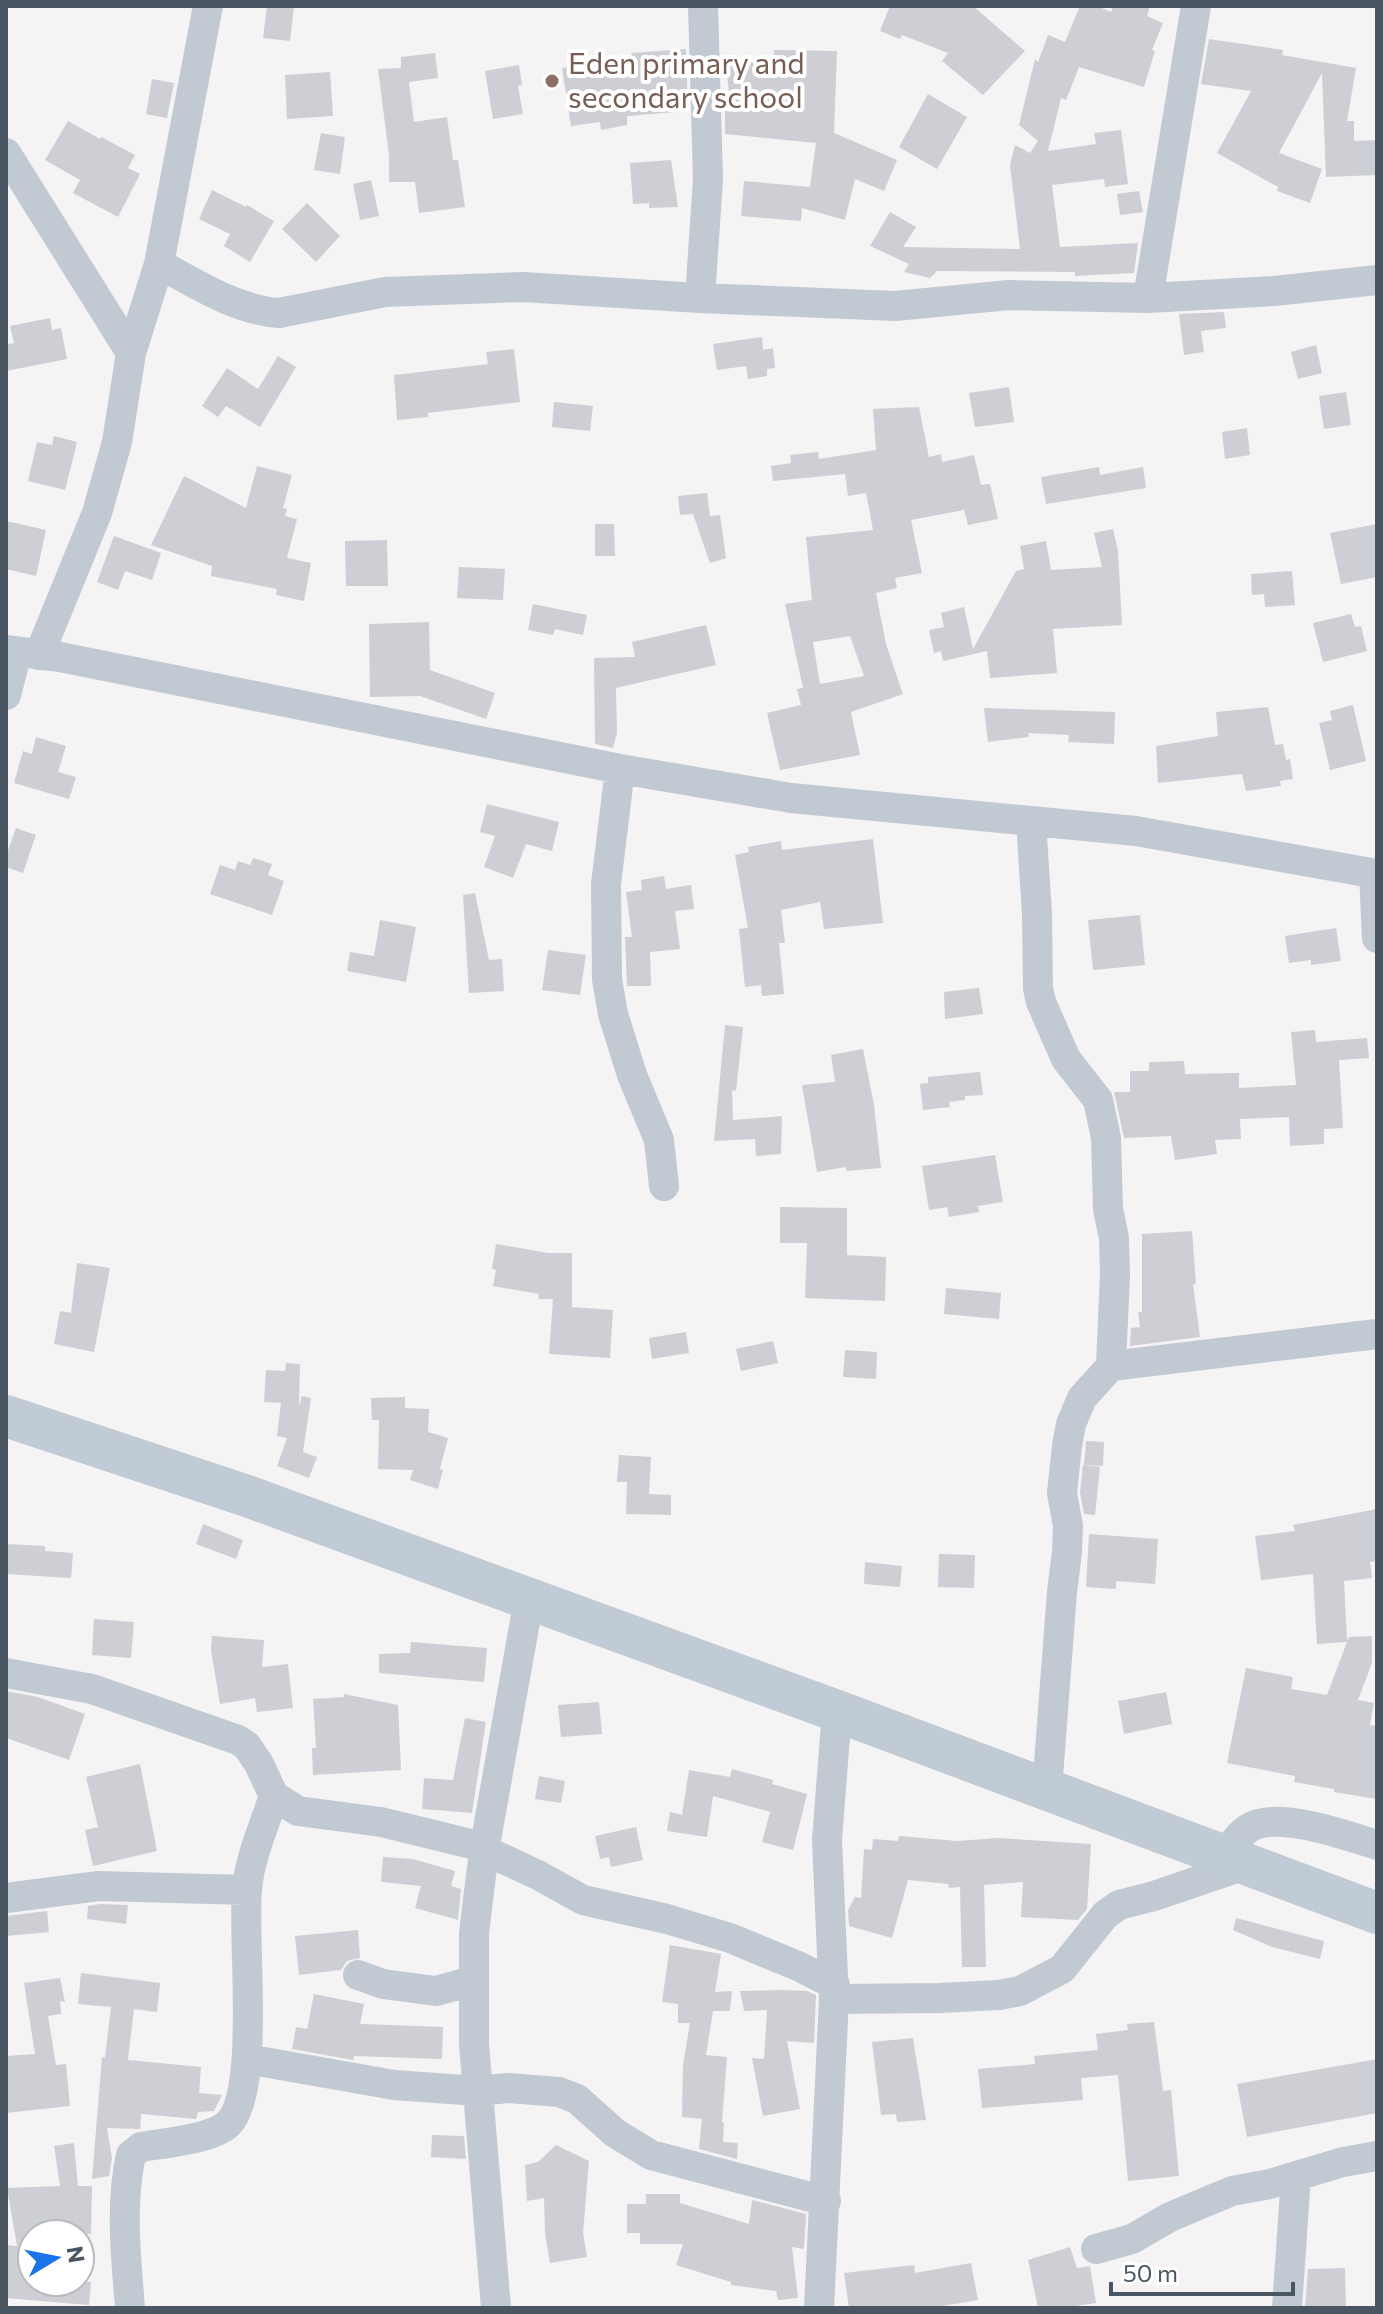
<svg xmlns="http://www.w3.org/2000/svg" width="1383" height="2314" viewBox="0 0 1383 2314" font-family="Commissioner,sans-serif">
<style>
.building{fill:#cdcfd5;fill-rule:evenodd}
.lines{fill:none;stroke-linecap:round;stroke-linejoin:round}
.street{stroke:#c1cad2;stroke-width:30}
.secondary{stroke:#c1cbd6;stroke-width:42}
.education-dot{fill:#8d6e63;stroke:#fff;stroke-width:3}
.labels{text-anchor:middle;stroke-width:8;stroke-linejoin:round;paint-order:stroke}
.education-label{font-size:30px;fill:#785e54;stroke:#fff;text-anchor:start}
</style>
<rect width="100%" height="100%" fill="#f5f3f3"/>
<path class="building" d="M267 6H294L290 41 263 38Z
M890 6H973L1025 51 983 95 942 61 948 53 902 35 900 39 880 31Z
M1080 6H1097L1111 12 1113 6H1150L1147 16 1163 23 1152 50 1155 51 1144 87 1079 67 1066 100 1061 98 1048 151 1096 144 1094 133 1121 130 1128 184 1105 187 1104 179 1052 185 1060 247 1138 243 1134 273 1075 276V272L937 271 930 278 904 272 909 264 870 246 890 212 916 227 903 247 1020 249 1010 165 1015 145 1030 153 1038 141 1019 125 1035 59 1038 62 1048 35 1065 42Z
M1209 39 1283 50 1282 55 1356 68 1347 121H1354V141L1377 140V175L1326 177 1322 73 1279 153 1322 169 1310 203 1277 191 1278 187 1217 153 1251 91 1201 84Z
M686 49 688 111 627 116V125L601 130 600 122 571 126 562 68 632 56 631 53Z
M774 50 837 51 834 133 897 160 884 191 855 179 845 220 802 208 801 221 741 216 744 181 810 187 816 143 725 134V111L731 112 726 65 774 60Z
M435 53 438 78 409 82 414 122 447 117 453 160H458L465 207 419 213 415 182H389V155L378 69 401 68V57Z
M519 65 522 85 518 86 523 114 493 119 485 71Z
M330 72 333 116 287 119 285 75Z
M152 79 174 83 167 118 146 114Z
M928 94 967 117 937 169 899 147Z
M68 121 100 139 101 137 135 155 128 168 140 174 118 217 73 193 80 180 45 160Z
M321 133 345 137 340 174 314 170Z
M671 160 678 207 649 208V203L633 204 630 163Z
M371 180 379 216 360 220 353 184Z
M212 190 246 207 247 205 274 221 250 262 224 246 230 234 199 219Z
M1139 191 1143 212 1120 215 1117 194Z
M307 203 340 236 316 262 282 229Z
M1224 312 1226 328 1201 331 1204 352 1184 355 1179 314Z
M50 318 52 330 61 328 67 359 6 371V345L14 343 10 326Z
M762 337 763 350 773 348 775 368 767 369V376L748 379 746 366 717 370 713 344Z
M1316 345 1322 373 1298 379 1291 352Z
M514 349 520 402 428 413V417L397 420 394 375 488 364 486 352Z
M278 356 296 367 260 427 226 406 218 417 202 406 227 368 258 389Z
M1009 387 1014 422 975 427 969 393Z
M1346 392 1351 425 1324 429 1319 396Z
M554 402 593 406 590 431 552 427Z
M919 407 929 457 941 454 942 462 974 455 981 485 990 484 998 519 968 525 964 510 911 520 922 573 895 578 897 588 876 593 886 644 903 694 851 712 860 755 780 770 767 713 801 705 797 689 803 688 785 604 812 600 806 537 873 530 866 493 848 496 845 474 773 481 771 466 791 463 790 455 818 452 819 459 876 450 873 409ZM850 636 864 676 820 684 813 642Z
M1247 428 1250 455 1225 459 1222 432Z
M54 436 77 442 65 490 28 481 37 442 52 445Z
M257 466 292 475 283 508 287 509 285 516 297 519 287 558 311 563 304 601 276 595 277 589 211 576 212 566 151 545 184 476 246 508Z
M1099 467 1100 475 1143 467 1146 488 1046 504 1041 477Z
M707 493 710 516 720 515 726 558 710 563 693 514 680 515 678 496Z
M6 521 46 530 36 576 6 569Z
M595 524H614L615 556H595Z
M1377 524V577L1341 584 1330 533Z
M1113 529 1118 551 1122 625 1053 629 1057 673 990 678 987 651 943 661 941 651 934 653 929 630 944 627 941 613 964 607 973 649 1016 571 1024 569 1020 546 1046 541 1051 570 1102 567 1094 533Z
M114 536 161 553 152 580 125 571 118 590 97 582Z
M387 540 388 586H346L345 541Z
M459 567 505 569 503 600 457 598Z
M1292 571 1295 605 1265 607 1264 594 1252 595 1251 574Z
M533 604 587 615 583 635 555 629 553 635 528 630Z
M1351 614 1355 627 1361 626 1367 651 1323 662 1313 623Z
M429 622 430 670 495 693 486 719 420 696 370 697 369 624Z
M706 625 716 665 616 688 617 733 613 748 595 744 594 658 635 657 632 642Z
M1353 705 1366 761 1330 770 1319 723 1332 720 1330 711Z
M1268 707 1275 745 1283 744 1286 760 1290 759 1293 779 1280 781 1281 786 1246 791 1242 774 1158 783 1156 746 1218 736 1216 712Z
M984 708 1115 712 1114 744 1068 742 1069 735 1028 733 1029 737 988 742Z
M36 737 66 746 58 772 76 777 69 799 14 783 23 751 32 754Z
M487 804 559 822 552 851 526 844 513 878 484 867 495 836 480 832Z
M16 828 36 835 23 873 6 867V856Z
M873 839 883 923 824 929 820 902 781 910 785 943H779L784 994 762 996 761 985 745 987 739 929 748 928 735 855 749 852 748 847 781 841 782 850Z
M253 858 272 864 268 875 284 881 272 915 210 894 220 865 235 870 238 861 250 865Z
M664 876 666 889 691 885 694 909 675 911 680 949 650 952 651 986H627L625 937H632L626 892 642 890 641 880Z
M475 893 489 960 502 959 504 991 469 993 463 895Z
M1140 915 1145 965 1093 970 1088 920Z
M380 920 416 927 406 982 347 971 350 952 374 956Z
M1336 928 1341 961 1311 965V960L1289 963 1285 936Z
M548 950 586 955 580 995 542 990Z
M979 988 983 1014 945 1019 944 992Z
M725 1025 743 1027 736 1091 732 1090 733 1120 782 1116 781 1154 756 1156 755 1139 714 1141Z
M1315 1030 1316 1042 1367 1038 1369 1058 1339 1060 1343 1128 1324 1129V1144L1290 1146 1289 1117 1240 1119 1241 1139 1215 1140 1217 1154 1175 1160 1171 1136 1124 1138 1114 1092H1130V1071H1149V1062L1184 1061 1185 1074 1239 1073V1088L1296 1085 1291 1032Z
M863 1049 874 1105 881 1168 847 1171 845 1167 817 1172 802 1085 835 1082 831 1055Z
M980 1072 983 1095 965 1096V1100L949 1102 950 1107 923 1110 920 1084 928 1083V1077Z
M995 1155 1003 1202 978 1206 979 1212 949 1217 947 1207 929 1210 922 1166Z
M780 1207 847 1208V1255L886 1257 885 1301 805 1298 807 1243H780Z
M1192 1231 1196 1284H1193L1200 1337 1130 1346 1131 1328 1140 1327 1138 1312H1142V1234Z
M496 1244 548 1253H572V1307L613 1310 610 1358 549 1354 553 1299H538L539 1294 493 1286 496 1270 492 1269Z
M77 1263 110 1268 94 1352 54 1344 60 1311 71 1313Z
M946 1288 1001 1293 999 1319 944 1314Z
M686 1332 689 1353 652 1359 649 1338Z
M773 1341 778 1363 741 1371 736 1349Z
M845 1350 877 1352 876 1379 843 1377Z
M286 1363 300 1364 299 1406 302 1396 311 1398 303 1452 317 1457 309 1478 277 1466 287 1438 277 1436 281 1403 264 1402 266 1370 285 1371Z
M405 1397V1408L429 1409 428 1432 448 1438 440 1469 443 1470 438 1489 410 1480 413 1470 378 1469 379 1420H372L371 1398Z
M1086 1441 1104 1442 1103 1466 1084 1465Z
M619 1455 651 1457 649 1494 671 1495V1515L626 1514 627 1482H617Z
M1083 1465 1100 1467 1095 1515 1084 1514 1080 1492Z
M1377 1509V1561L1370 1562 1372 1578 1344 1581 1347 1641 1349 1637 1372 1636V1663L1358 1700 1374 1703 1370 1725 1377 1726V1799L1334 1792V1789L1294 1782 1295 1776 1227 1763 1246 1668 1293 1677 1291 1689 1327 1695 1347 1642 1317 1644 1313 1574 1261 1580 1255 1536 1295 1531 1293 1525Z
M203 1524 243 1540 236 1559 196 1544Z
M1089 1534 1158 1539 1155 1584 1116 1581V1589L1086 1587Z
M6 1544 45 1546V1551L73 1553 71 1578 6 1574Z
M939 1554 975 1555 974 1588 938 1587Z
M865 1562 902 1566 900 1587 864 1584Z
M94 1619 134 1622 131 1658 92 1655Z
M212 1636 264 1640 262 1667 288 1664 293 1708 257 1712 255 1698 220 1704 211 1650Z
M411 1642 487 1648 484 1682 379 1673V1654L410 1653Z
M6 1691 38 1697 85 1714 69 1760 6 1738Z
M1166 1692 1172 1724 1124 1734 1118 1701Z
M344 1694 398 1705 401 1770 313 1775 312 1748H316L313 1699 344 1697Z
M599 1702 602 1734 561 1737 558 1705Z
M465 1718 486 1722 472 1813 422 1809 424 1778 453 1780Z
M140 1764 157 1851 93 1866 85 1830 98 1827 86 1777Z
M732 1769 773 1780 772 1784 807 1794 793 1850 762 1842 770 1812 713 1796 707 1837 667 1831 670 1812 682 1815 689 1770 730 1777Z
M539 1776 565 1781 561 1803 535 1799Z
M636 1827 643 1860 611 1867 609 1857 600 1859 595 1836Z
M899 1836 957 1841 998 1838 1091 1844 1087 1909 1078 1920 1021 1917 1023 1882 984 1885 986 1967H962L960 1887 949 1888 948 1884 908 1880 892 1938 849 1926 848 1910 855 1897 861 1898 864 1849 872 1850 873 1839 898 1841Z
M383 1857 413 1859 455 1871 451 1886 461 1889 458 1920 415 1908 421 1886 381 1882Z
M100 1904 128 1905 126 1924 87 1919 88 1906Z
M47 1911 49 1932 6 1936V1916Z
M1236 1918 1324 1941 1320 1959 1272 1947 1233 1930Z
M358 1930 360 1958 347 1961 341 1970 299 1975 295 1936Z
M670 1945 721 1954 715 1992 732 1991 730 2011H713L706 2055 727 2057 722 2122 724 2123 723 2142 738 2143 737 2159 699 2149 702 2119 682 2117 683 2065 690 2023H678V2004L662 2002Z
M81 1973 160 1983 157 2012 134 2009 128 2060 201 2067 199 2093 222 2095 214 2111 198 2112 196 2119 141 2114 140 2129 107 2128 112 2158 109 2176 92 2179 102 2057 105 2058 111 2007 78 2004Z
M60 1978 65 2002 60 2001 61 2014 48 2016 56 2065 66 2064 70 2106 6 2113V2056L35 2054 24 1983Z
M783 1990 807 1991 816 1995 814 2043 787 2041 800 2109 763 2116 752 2058 764 2059 767 2010 744 2011 740 1991Z
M314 1994 364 2004 360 2024 443 2027 442 2059 354 2056 353 2060 292 2049 296 2027 307 2029Z
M1154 2022 1163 2091 1171 2090 1179 2176 1128 2181 1118 2075 1081 2078 1083 2100 982 2108 978 2069 1035 2064 1034 2056 1098 2050 1096 2034 1128 2030 1127 2024Z
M913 2038 926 2120 897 2122 896 2114 881 2115 872 2042Z
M1377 2059V2113L1247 2137 1237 2084Z
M432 2135 464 2136 466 2159 431 2157Z
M74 2143 78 2186H92L91 2234H32V2282H91L89 2305 6 2298V2245L17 2246 7 2188 60 2186 54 2146Z
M556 2145 589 2161 583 2233 587 2257 550 2263 545 2233 544 2198 527 2201 525 2165 538 2162Z
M646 2194H680V2203L749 2224 752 2200 806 2214 804 2249 792 2247 798 2298 778 2300 776 2291 731 2285V2282L676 2265 683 2244H640V2233H627V2204H646Z
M1070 2247 1077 2268 1090 2266 1096 2303 1061 2308H1038L1028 2260Z
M971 2263 978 2300 931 2308H849L844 2273 914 2265 915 2273Z
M1345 2268 1346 2308H1305L1308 2269Z"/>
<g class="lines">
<path class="street" d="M6 153 131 353
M159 264C197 284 236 310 279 313L385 292 523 287 700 298 895 306 1009 295 1148 298 1274 291 1377 280
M700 298 708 179 703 6
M1148 298 1196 6
M6 650 60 657 620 769 791 798 1136 831 1377 874
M39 655 97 513 117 442 131 353 159 264 208 6
M6 695 17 652
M620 769 606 884 607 979 613 1014 632 1075 659 1140 664 1186
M1031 821 1037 914 1038 988 1041 1002 1066 1059 1098 1100 1106 1138 1108 1209 1114 1238 1115 1274 1111 1366
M1374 873 1377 938
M6 1673 92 1689 238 1740 247 1746 259 1764 274 1796 298 1811 381 1822 471 1844 538 1875 583 1900 667 1919 730 1938 798 1966 835 1985
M1047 1790 1062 1592 1067 1552 1068 1526 1062 1493 1067 1446 1071 1424 1082 1398 1111 1366 1377 1334
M1225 1856C1232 1845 1238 1835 1249 1828 1277 1810 1347 1836 1377 1845
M6 1898 99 1886 247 1890
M358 1975 383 1984 436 1991 472 1981
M834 1999 940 1998 999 1995 1020 1991 1062 1969 1105 1915 1119 1905 1154 1896 1248 1864
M247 2059 394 2085 478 2091 508 2088 559 2092 577 2099 615 2133 651 2155 826 2201
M1096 2249 1132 2239 1170 2217 1232 2191 1270 2184 1343 2162 1377 2156
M130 2308C126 2257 120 2205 131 2155L141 2147C164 2143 212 2139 228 2124 261 2092 242 1939 247 1889 250 1857 264 1826 274 1796
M496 2308 474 2044V1933L484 1851 529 1599
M819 2308 834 1999 827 1840 837 1711
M1287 2308 1296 2176"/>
<path class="secondary" d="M6 1416 247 1496 837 1711 1377 1913"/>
</g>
<circle class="education-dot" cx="552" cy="81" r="8"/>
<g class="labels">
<g class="education-label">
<text x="568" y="74">Eden primary and<tspan x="568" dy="34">secondary school</tspan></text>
</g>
</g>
<rect width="1383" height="2314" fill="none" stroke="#4a5661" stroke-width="16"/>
<g transform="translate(56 2258) rotate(80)"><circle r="38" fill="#ffffff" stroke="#b7bbc0" stroke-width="2"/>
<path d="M0-6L14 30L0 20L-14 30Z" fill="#1a73e8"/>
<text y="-12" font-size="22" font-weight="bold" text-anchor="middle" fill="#4a5661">N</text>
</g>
<path d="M1111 2282v12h182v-12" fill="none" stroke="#4a5661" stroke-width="4"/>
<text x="1123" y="2282" font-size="24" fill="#4a5661" stroke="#ffffff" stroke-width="6" paint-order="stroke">50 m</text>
</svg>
